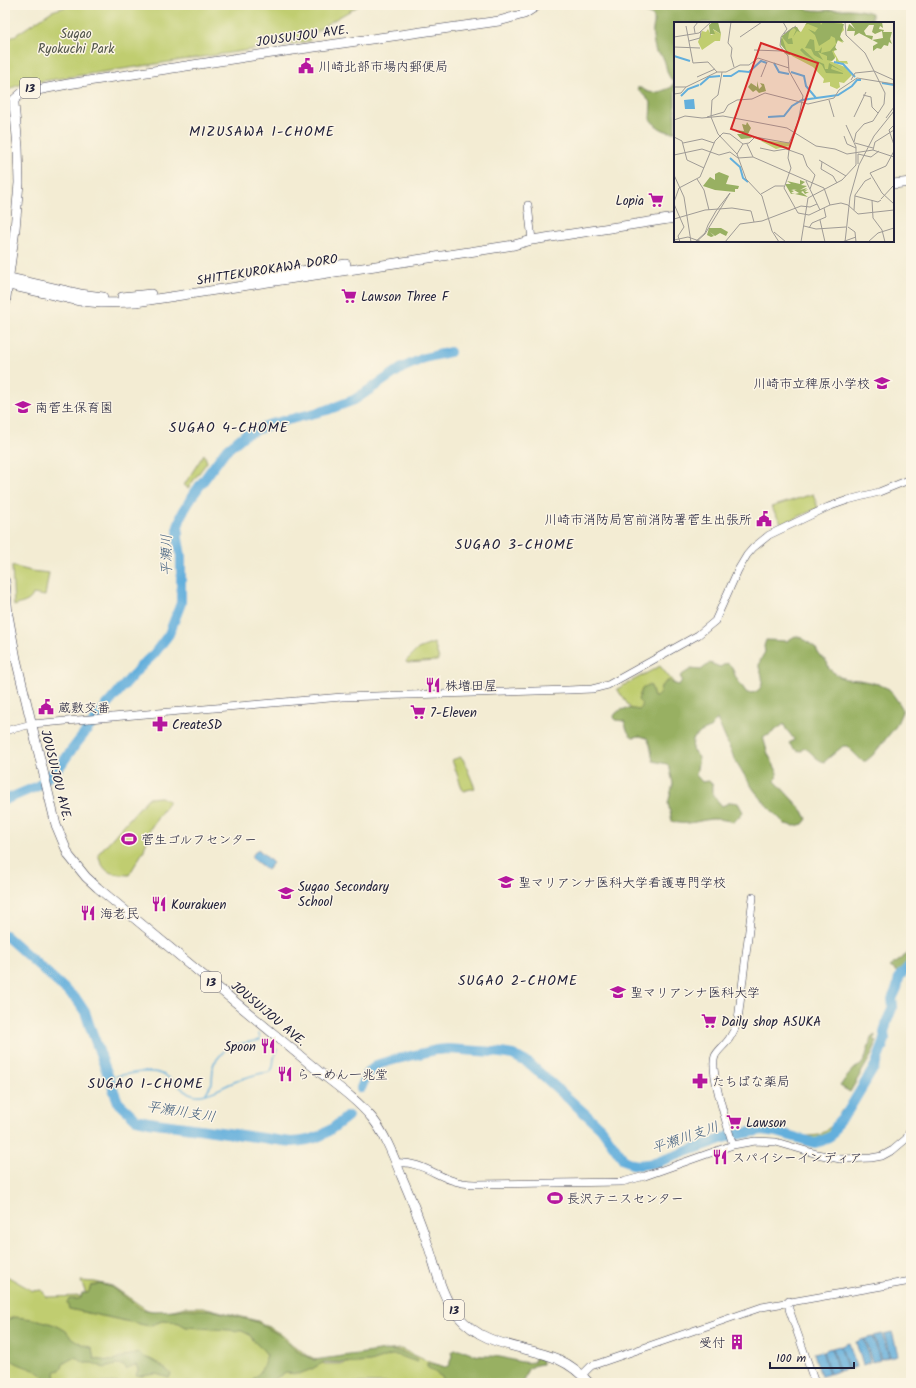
<svg xmlns="http://www.w3.org/2000/svg" width="916" height="1388" viewBox="0 0 916 1388" font-family="Kalam,'Klee One',sans-serif">
<style>
.green{fill:#c0cd6f;stroke:#717855}
.forest{fill:#98b062;stroke:#5d694e}
.water{fill:#63afdc;stroke:#42688c}
.lines{fill:none;stroke-linecap:round;stroke-linejoin:round}
.stream{stroke:#63afdc;stroke-width:1.5}
.river{stroke:#63afdc;stroke-width:10}
.minor-casing{stroke:#414052;stroke-width:8}
.major-casing{stroke:#414052;stroke-width:10}
.minor{stroke:#fff;stroke-width:7}
.major{stroke:#fff;stroke-width:9}
.labels{text-anchor:middle;stroke-width:3;stroke-linejoin:round;paint-order:stroke}
.shield{fill:#fcf5e5;stroke:#63616e;stroke-width:1}
.shield-label{font-size:12px;font-weight:bold;fill:#22223b}
.park-label{font-size:13px;fill:#51554b;stroke:#fcf5e5}
.street-label{font-size:13px;fill:#22223b;stroke:#fcf5e5}
.poi-label{font-size:13px;fill:#22223b;stroke:#fcf5e5;text-anchor:start}
.neighbourhood-label{font-size:14px;letter-spacing:1px;fill:#22223b;stroke:#fcf5e5}
.water-label{font-size:14px;font-style:italic;fill:#3c5a7b;stroke:#fcf5e5}
.inset-river{fill:none;stroke:#63afdc;stroke-width:2}
.inset-road{fill:none;stroke:#9f9b96;stroke-width:1}
.view{fill:#d62828;fill-opacity:0.15;stroke:#d62828;stroke-width:2}
.inset-edge{fill:none;stroke:#22223b;stroke-width:2}
</style>
<rect width="100%" height="100%" fill="#fcf5e5"/>
<filter id="ink" filterUnits="userSpaceOnUse"><feTurbulence type="fractalNoise" baseFrequency=".025" numOctaves="2"/><feDisplacementMap in="SourceGraphic" scale="8" xChannelSelector="R" yChannelSelector="G"/><feConvolveMatrix kernelMatrix="1 2 1 2 8 2 1 2 1" color-interpolation-filters="sRGB"/></filter>
<filter id="wash" filterUnits="userSpaceOnUse"><feTurbulence type="fractalNoise" baseFrequency=".012" numOctaves="4" result="noise"/><feDisplacementMap in="SourceGraphic" scale="16" xChannelSelector="R" yChannelSelector="G"/><feGaussianBlur stdDeviation="0.9" result="paint"/><feColorMatrix in="noise" values="0 0 0 0 0 0 0 0 0 0 0 0 0 0 0 0 0 1.4 0 .05"/><feComposite in="paint" operator="in"/></filter>
<g filter="url(#wash)">
<rect width="100%" height="100%" fill="#f3ecd3"/>
<path class="green" d="M72 5H360L327 24 317 31 309 41 23 84 16 86 5 92V42L52 11Z
M204 454 207 462 188 488 184 485Z
M813 494 818 508 782 524 771 507Z
M12 566 31 571 49 573 45 596 33 594C31 602 22 603 14 606Z
M434 643 439 659 437 661 407 663 406 661 418 649Z
M660 666 674 683 650 736 617 689Z
M460 757 463 759 475 788 463 791 452 760Z
M161 797 169 801 150 829 144 850 129 875C110 874 104 874 98 854L148 798Z
M842 1110C833 1133 827 1148 799 1137L820 1135 834 1124Z
M5 1275 33 1291 42 1290 46 1297 87 1296 81 1281 95 1282 112 1286 147 1310 161 1313 185 1307H203L258 1321 281 1334 293 1345 307 1355 325 1364H344L390 1350 401 1349 427 1361 451 1369 475 1383H5Z"/>
<path class="forest" d="M641 5H725L728 7 746 5H796C813 14 829 9 848 9 856 9 865 11 872 13V19L863 23H675V132C665 133 656 127 650 119L651 103 637 88C643 87 644 91 649 92 656 94 665 90 672 87L674 82C662 72 670 58 656 52 654 45 652 36 653 29 654 23 655 21 653 16L646 13Z
M795 636 802 638 815 647 820 656 827 662 829 669 840 677 846 679 859 680 878 684 889 689 899 703 902 708V712L896 726 873 755 866 761H862L847 746H843L824 762C814 759 811 750 804 748L802 751C796 751 792 748 789 743L793 741 794 739 786 729 784 724 769 735 763 737 768 754 778 773 775 781 803 811 807 819 803 824 795 826 785 824 769 808 754 790 743 773 734 758 717 719 710 728 701 732 693 739 692 750 699 757 696 775 702 782 709 781 713 785V795L722 806 731 802 738 803 743 812 734 822C726 820 720 819 712 819 700 820 683 827 672 821L668 803 673 784 670 769 667 764 653 761 650 745 647 738 640 736 633 737C626 733 627 727 624 721L615 720 614 716C619 707 630 708 639 710L642 707V704L638 700 642 689 648 685 651 686 654 697H656L660 693 661 686 669 680 672 683 679 685 682 680 680 676 691 669 701 670 710 663 720 667 727 663 732 667 736 678 747 693C758 694 764 687 762 676 761 673 760 670 759 667 759 661 762 657 765 652L764 646 766 640 787 641Z
M911 945V971L907 975 899 973 889 967 910 952Z
M875 1035 874 1040 877 1041 872 1054 850 1092 840 1086 845 1079 855 1068 861 1065 865 1059 871 1038Z
M100 1284 112 1287 141 1309 153 1311 177 1310 186 1309 211 1310 257 1322 281 1336 295 1350 314 1360 386 1350 402 1352 417 1359V1362L397 1355H391L370 1362 358 1363 324 1362 312 1369 299 1374 286 1373 265 1383H249L261 1371 267 1355C262 1347 254 1344 250 1335L242 1331 186 1327 179 1323 165 1320 149 1326 69 1309 67 1302 69 1299H78L81 1298 82 1293H88L91 1286Z
M13 1317C30 1318 52 1321 66 1331 68 1333 69 1336 72 1338 78 1343 85 1345 92 1348L94 1359 109 1361 116 1360 125 1356 140 1353C145 1359 146 1357 152 1360 156 1362 168 1370 171 1374L169 1378 156 1374 141 1376 136 1375 138 1370 136 1365 126 1370 123 1365H115L104 1368 93 1363H84L75 1357 64 1363 60 1370 56 1371 55 1373 56 1379 55 1382 48 1383C45 1380 43 1375 40 1373 29 1366 8 1365 5 1350 3 1341 5 1331 5 1322Z
M454 1350C458 1350 463 1350 466 1351 470 1352 472 1354 475 1355 483 1357 492 1355 500 1357 512 1359 521 1364 534 1362L535 1356 541 1359 542 1362V1364L536 1365 528 1369 522 1383H445L442 1377 427 1367V1363L444 1368 449 1365 452 1356 451 1352Z"/>
<path class="water" d="M258 849 273 863 267 870 251 857Z
M892 1332 898 1355 890 1357 884 1334Z
M882 1334 889 1357 881 1359 874 1336Z
M873 1337 880 1360 872 1362 865 1339Z
M864 1339 870 1362 863 1365 856 1342Z
M849 1343 856 1367 848 1369 841 1346Z
M840 1346 847 1369 839 1371 832 1348Z
M831 1348 838 1371 830 1374 823 1351Z
M822 1351 829 1374 821 1376 814 1353Z"/>
<g class="lines">
<path class="stream" d="M116 1076C131 1074 150 1068 164 1075 177 1081 185 1097 201 1095 212 1094 222 1087 232 1083 244 1078 257 1073 270 1072L273 1067 274 1058 278 1049
M206 1093 212 1083 213 1067 214 1063 228 1046 260 1040 259 1033"/>
<path class="river" d="M5 800 38 786 61 765 70 752 106 706 140 667 154 654 169 634 181 603V556L178 539V526L182 514 193 495 225 451 246 434 271 424 327 410 354 400 402 368 424 358 450 352
M5 935 77 1000 85 1012 89 1024 118 1102 136 1119 149 1122 291 1142C319 1141 327 1133 348 1116
M361 1088 368 1072 379 1064 393 1060 436 1050 447 1049 494 1052 513 1055 530 1064 601 1128 624 1160 632 1164 639 1165 655 1163 730 1136 762 1130 777 1132 815 1143 822 1141 832 1135 838 1122 848 1111 875 1066 885 1040 884 1033 887 1021 893 1006 892 999 897 988 899 977 911 964"/>
</g>
</g>
<g filter="url(#ink)">
<g class="lines">
<defs>
<path id="minor" d="M528 205 532 240
M5 731 32 724 342 697 568 690 592 689 608 685 698 635 715 621 738 570 747 555 753 548 769 535 828 507 848 500 879 492 911 479
M733 1145C728 1128 709 1071 715 1056 718 1050 725 1045 729 1039 733 1033 736 1027 738 1020L753 897
M396 1163C418 1161 432 1173 451 1180 459 1183 468 1184 476 1184L622 1182 645 1176 733 1145 755 1141 776 1142 817 1154 840 1159 871 1158 882 1156 893 1150 906 1139 911 1129
M789 1301V1309L815 1383
M582 1375 591 1366 762 1307 911 1281"/>
<path id="major" d="M893 184 911 182
M5 277 80 294 103 297
M250 279 346 264
M5 284 80 301 101 303 136 302 482 250 514 245 532 240 675 218
M122 297 151 294
M5 305 15 229 19 183 18 147 14 104V100L22 93 68 84 265 54 499 21 524 14 538 5
M5 581 8 615 16 659 56 825 69 856 86 877 98 888 322 1074C340 1088 358 1101 372 1118 385 1134 393 1155 401 1175 411 1198 420 1221 428 1245 436 1268 441 1296 457 1315 466 1325 476 1333 488 1338 525 1354 560 1348 589 1383"/>
</defs>
<use href="#minor" class="minor-casing"/>
<use href="#major" class="major-casing"/>
<use href="#minor" class="minor"/>
<use href="#major" class="major"/>
</g>
</g>
<defs>
<symbol id="civic-bare" viewBox="-9 -9 18 18"><path d="M-.6-6.5H3V-4.5H.6V-3L4-1V1h2V6H-6V1h2V-1L-.6-3ZM-1.2 2.5V6h2.4V2.5Z" fill="#b5179e" stroke="#fcf5e5" stroke-width="2.5" paint-order="stroke"/></symbol>
<symbol id="supermarket-bare" viewBox="-9 -9 18 18"><path d="M-6-5.5h2.5l.6 2H6L4.5 2H-2.5L-4.4-4H-6ZM-1.5 3.2a1.3 1.3 0 1 0 .1 0ZM3 3.2a1.3 1.3 0 1 0 .1 0Z" fill="#b5179e" stroke="#fcf5e5" stroke-width="2.5" paint-order="stroke"/></symbol>
<symbol id="school-bare" viewBox="-9 -9 18 18"><path d="M0-5L7-2L0 1L-7-2ZM-4 1L0 2.5L4 1V4Q0 6-4 4Z" fill="#b5179e" stroke="#fcf5e5" stroke-width="2.5" paint-order="stroke"/></symbol>
<symbol id="restaurant-bare" viewBox="-9 -9 18 18"><path d="M-5-6h1v4h1v-4h1v4h1v-4h1v5L-1.5 .5V6h-2V.5L-5-1ZM5-6V6H3V1.5H1.5Q1.5-4 5-6Z" fill="#b5179e" stroke="#fcf5e5" stroke-width="2.5" paint-order="stroke"/></symbol>
<symbol id="pharmacy-bare" viewBox="-9 -9 18 18"><path d="M-2-6h4v4h4v4h-4v4h-4v-4h-4v-4h4Z" fill="#b5179e" stroke="#fcf5e5" stroke-width="2.5" paint-order="stroke"/></symbol>
<symbol id="stadium-bare" viewBox="-9 -9 18 18"><path d="M0-5a6.5 5 0 1 0 0 10a6.5 5 0 1 0 0-10ZM-3.5-1.8h7v3.6h-7Z" fill="#b5179e" stroke="#fcf5e5" stroke-width="2.5" paint-order="stroke"/></symbol>
<symbol id="university-bare" viewBox="-9 -9 18 18"><path d="M0-5L7-2L0 1L-7-2ZM-4 1L0 2.5L4 1V4Q0 6-4 4Z" fill="#b5179e" stroke="#fcf5e5" stroke-width="2.5" paint-order="stroke"/></symbol>
<symbol id="building-bare" viewBox="-9 -9 18 18"><path d="M-4-6H4V6H1V3H-1V6H-4ZM-2.5-4.3h1.7v1.8h-1.7ZM.8-4.3h1.7v1.8H.8ZM-2.5-1h1.7V.8h-1.7ZM.8-1h1.7V.8H.8Z" fill="#b5179e" stroke="#fcf5e5" stroke-width="2.5" paint-order="stroke"/></symbol>
</defs>
<g fill-rule="evenodd">
<use href="#civic-bare" x="295" y="55" width="22" height="22"/>
<use href="#supermarket-bare" x="645" y="189" width="22" height="22"/>
<use href="#supermarket-bare" x="338" y="285" width="22" height="22"/>
<use href="#school-bare" x="871" y="372" width="22" height="22"/>
<use href="#school-bare" x="12" y="396" width="22" height="22"/>
<use href="#civic-bare" x="753" y="508" width="22" height="22"/>
<use href="#restaurant-bare" x="422" y="674" width="22" height="22"/>
<use href="#civic-bare" x="35" y="696" width="22" height="22"/>
<use href="#supermarket-bare" x="407" y="701" width="22" height="22"/>
<use href="#pharmacy-bare" x="149" y="713" width="22" height="22"/>
<use href="#stadium-bare" x="118" y="828" width="22" height="22"/>
<use href="#school-bare" x="495" y="871" width="22" height="22"/>
<use href="#school-bare" x="275" y="882" width="22" height="22"/>
<use href="#restaurant-bare" x="148" y="893" width="22" height="22"/>
<use href="#restaurant-bare" x="77" y="902" width="22" height="22"/>
<use href="#university-bare" x="607" y="981" width="22" height="22"/>
<use href="#supermarket-bare" x="698" y="1010" width="22" height="22"/>
<use href="#restaurant-bare" x="257" y="1035" width="22" height="22"/>
<use href="#restaurant-bare" x="274" y="1063" width="22" height="22"/>
<use href="#pharmacy-bare" x="689" y="1070" width="22" height="22"/>
<use href="#supermarket-bare" x="723" y="1111" width="22" height="22"/>
<use href="#restaurant-bare" x="709" y="1146" width="22" height="22"/>
<use href="#stadium-bare" x="544" y="1187" width="22" height="22"/>
<use href="#building-bare" x="726" y="1331" width="22" height="22"/>
</g>
<g class="labels">
<g class="shield">
<rect x="20" y="78" width="20" height="20" rx="3"/>
<rect x="201" y="972" width="20" height="20" rx="3"/>
<rect x="444" y="1300" width="20" height="20" rx="3"/>
</g>
<g class="shield-label">
<text x="30" y="92">13</text>
<text x="211" y="986">13</text>
<text x="454" y="1314">13</text>
</g>
<g class="park-label">
<text x="76" y="38">Sugao<tspan x="76" dy="15">Ryokuchi Park</tspan></text>
</g>
<g class="street-label">
<text transform="translate(302 35) rotate(-8)" y="5">JOUSUIJOU AVE.</text>
<text transform="translate(267 269) rotate(-9)" y="5">SHITTEKUROKAWA DORO</text>
<text transform="translate(57 775) rotate(76)" y="5">JOUSUIJOU AVE.</text>
<text transform="translate(269 1013) rotate(40)" y="5">JOUSUIJOU AVE.</text>
</g>
<g class="poi-label">
<text x="318" y="71">川崎北部市場内郵便局</text>
<text x="644" y="205" text-anchor="end">Lopia</text>
<text x="361" y="301">Lawson Three F</text>
<text x="870" y="388" text-anchor="end">川崎市立稗原小学校</text>
<text x="35" y="412">南菅生保育園</text>
<text x="752" y="524" text-anchor="end">川崎市消防局宮前消防署菅生出張所</text>
<text x="445" y="690">株増田屋</text>
<text x="58" y="712">蔵敷交番</text>
<text x="430" y="717">7-Eleven</text>
<text x="172" y="729">CreateSD</text>
<text x="141" y="844">菅生ゴルフセンター</text>
<text x="518" y="887">聖マリアンナ医科大学看護専門学校</text>
<text x="298" y="891">Sugao Secondary<tspan x="298" dy="15">School</tspan></text>
<text x="171" y="909">Kourakuen</text>
<text x="100" y="918">海老民</text>
<text x="630" y="997">聖マリアンナ医科大学</text>
<text x="721" y="1026">Daily shop ASUKA</text>
<text x="256" y="1051" text-anchor="end">Spoon</text>
<text x="297" y="1079">らーめん一兆堂</text>
<text x="712" y="1086">たちばな薬局</text>
<text x="746" y="1127">Lawson</text>
<text x="732" y="1162">スパイシーインディア</text>
<text x="567" y="1203">長沢テニスセンター</text>
<text x="725" y="1347" text-anchor="end">受付</text>
</g>
<g class="neighbourhood-label">
<text x="262" y="136">MIZUSAWA 1-CHOME</text>
<text x="229" y="432">SUGAO 4-CHOME</text>
<text x="515" y="549">SUGAO 3-CHOME</text>
<text x="518" y="985">SUGAO 2-CHOME</text>
<text x="146" y="1088">SUGAO 1-CHOME</text>
</g>
<g class="water-label">
<text transform="translate(166 555) rotate(-91)" y="5">平瀬川</text>
<text transform="translate(181 1111) rotate(9)" y="5">平瀬川支川</text>
<text transform="translate(685 1137) rotate(-19)" y="5">平瀬川支川</text>
</g>
</g>
<g transform="translate(674 22)">
<rect width="220" height="220" fill="#f3ecd3"/>
<path d="M133 0H168L170 8 165 13 169 21 163 18 160 30 165 39H173L174 42 162 40V35L156 39 171 45 178 53 170 61 165 60 166 65 163 67 156 64V60L149 61 150 57 139 45 118 34 108 23 107 18 114 9 119 5 127 10ZM34 7 37 13 40 12 38 7 47 12 46 19H41L28 28 24 20 28 9 32 10ZM87 119H95L117 121 115 124 102 127Z" fill="#c0cd6f"/>
<path d="M39 0H44L47 12 39 7 41 12H36L35 3ZM141 0H146L147 3 149 0V4V0L170 2 166 15 170 20 164 18 161 25 163 28 158 29 161 36 158 39 153 38V34L144 30 149 38 140 33 137 27 131 26 136 17 140 18 141 29H145L148 25 147 31 156 29 162 22 161 16 155 22 161 16 157 14 156 17 145 24 141 13 134 7 141 10 144 6 134 2 131 3 133 1ZM176 0H208L209 6 206 4 205 7 210 8 209 10H218L216 17 218 22 215 20 214 24 210 23 207 27 203 26 199 29V24L204 21 185 11 180 14 181 9H173L175 2 181 7ZM195 3H200L198 10 201 12 208 9 209 16 198 18 199 14 192 13 190 9ZM119 5H123L126 10 123 9 119 15 122 8 119 5 115 11 114 17 118 16 119 22H114L108 15 112 27 117 33H115L110 31 112 29 107 23V17L108 14ZM124 26H128L141 38 150 42 151 47H154L155 41 170 50 158 44 157 47 169 51V52L152 51 148 43 131 33 126 28 128 26ZM83 59 85 67 88 64 86 61 90 62 92 69 85 71 82 68 79 70 74 65 77 61 83 65ZM73 100 77 106 74 112 78 116 67 117 63 112H70L61 108 70 109 68 102 72 103ZM45 150 55 154 52 162 65 164 64 167H61V170L41 168 29 164 36 155 41 158V152ZM126 158 131 160 127 163 133 164 126 168 133 166 130 169 134 167 131 170H135L131 172 129 169 127 170 134 175 121 172 125 171 120 168 123 167 117 168 120 169 117 171H121L117 172 111 162H117L113 159 126 162ZM35 206H47L54 210 52 214 46 211 41 214 36 210 40 214 37 215 33 213Z" fill="#98b062" fill-rule="evenodd"/>
<path d="M20 77 21 87H11L10 78Z" fill="#63afdc"/>
<path class="inset-river" d="M0 34 16 39M160 40 169 42 181 55M100 41 105 50 115 52M117 50 130 54 132 64 142 76M49 54H57L65 49 75 50 87 39 93 41M208 61 220 63M26 63 35 55 46 54M7 74 14 67 25 63M94 95 110 94 118 84 128 78 164 73 178 64 183 58H187M56 136 66 145 69 156 74 160"/>
<path class="inset-road" d="M57 0 54 21 58 26 57 34 60 45M109 0 113 7 107 15 106 24 114 34 115 49 129 74 124 100 117 117M171 0 172 13 191 31 211 71 210 82 199 99 190 102 182 111 180 120M12 4 19 41M21 11 20 5 24 0M110 12 122 4M0 15 25 11 37 0M66 15 88 0M15 19 26 16 27 9M0 25 26 26M80 28 108 29M19 41 34 40 43 50M48 50 44 73 38 78 37 95 44 112 63 132M23 55 41 47M87 55 93 40M177 58 181 51 200 49 220 58M0 65H12L43 50H52L66 43H75L84 36 115 46M0 72 7 71 12 65M189 73 197 75 198 85 204 91M155 78 160 95M33 95 50 90 54 83 63 78 78 77 91 71 134 82 160 76 165 68 183 56 220 62M180 95 192 70M212 96 220 85M0 98 11 94 28 96 49 94 113 106 142 124 161 127 173 132 199 128 220 135M220 103 215 108 220 123M170 114 173 122 182 126M0 115 8 119 13 138 30 146M9 121 28 117 40 121M181 121 199 126M73 122 79 135M86 126 100 129 112 127 129 133 133 144 141 153 136 167M115 128 114 136 117 146 110 166 124 191 135 193 156 183 167 181 174 183 184 192 220 188M199 128 201 120 220 108M220 129 212 144 196 151 208 171 220 182M0 133 28 127 45 133 56 130 64 136 79 135 150 166 156 183M145 138 172 154M148 140 147 147 159 154 163 161M184 142V132L197 135 205 129M0 153 10 175 17 220M23 157 30 168 35 188M132 159 146 188M87 172 101 164H110M181 174 204 180 207 178M207 177 220 163M198 178 199 196 208 208 211 220M0 180 5 166 26 155 41 119 49 111 56 112 69 122M0 182 10 205 4 214 6 220M180 188 181 173 191 159 197 156M0 197 31 188 58 186 77 189 80 200M146 198 151 220M130 204 142 207 172 205M174 205 181 210 182 220M135 206 138 201 152 195 150 186M100 210 112 220M0 218 14 215 28 220M21 220 31 211 34 203 42 189 56 171 31 212 22 220M51 220 66 202 88 199 127 184 136 185 143 182M105 220 98 209 88 174 72 157 63 132 69 122 75 121 81 115 115 121 117 117M127 220 134 176 168 158 182 143V125L172 103M168 220 182 215M171 220 176 175 185 143 200 114 220 89M194 220 204 211 220 206"/>
<path class="view" d="M87 21 144 41 115 127 57 107Z"/>
<rect width="220" height="220" class="inset-edge"/>
</g>
<rect width="916" height="1388" fill="none" stroke="#fcf5e5" stroke-width="20"/>
<path d="M770 1362v6h84v-6" fill="none" stroke="#22223b" stroke-width="2"/>
<text x="776" y="1362" font-size="12" fill="#22223b" stroke="#fcf5e5" stroke-width="3" paint-order="stroke">100 m</text>
</svg>
